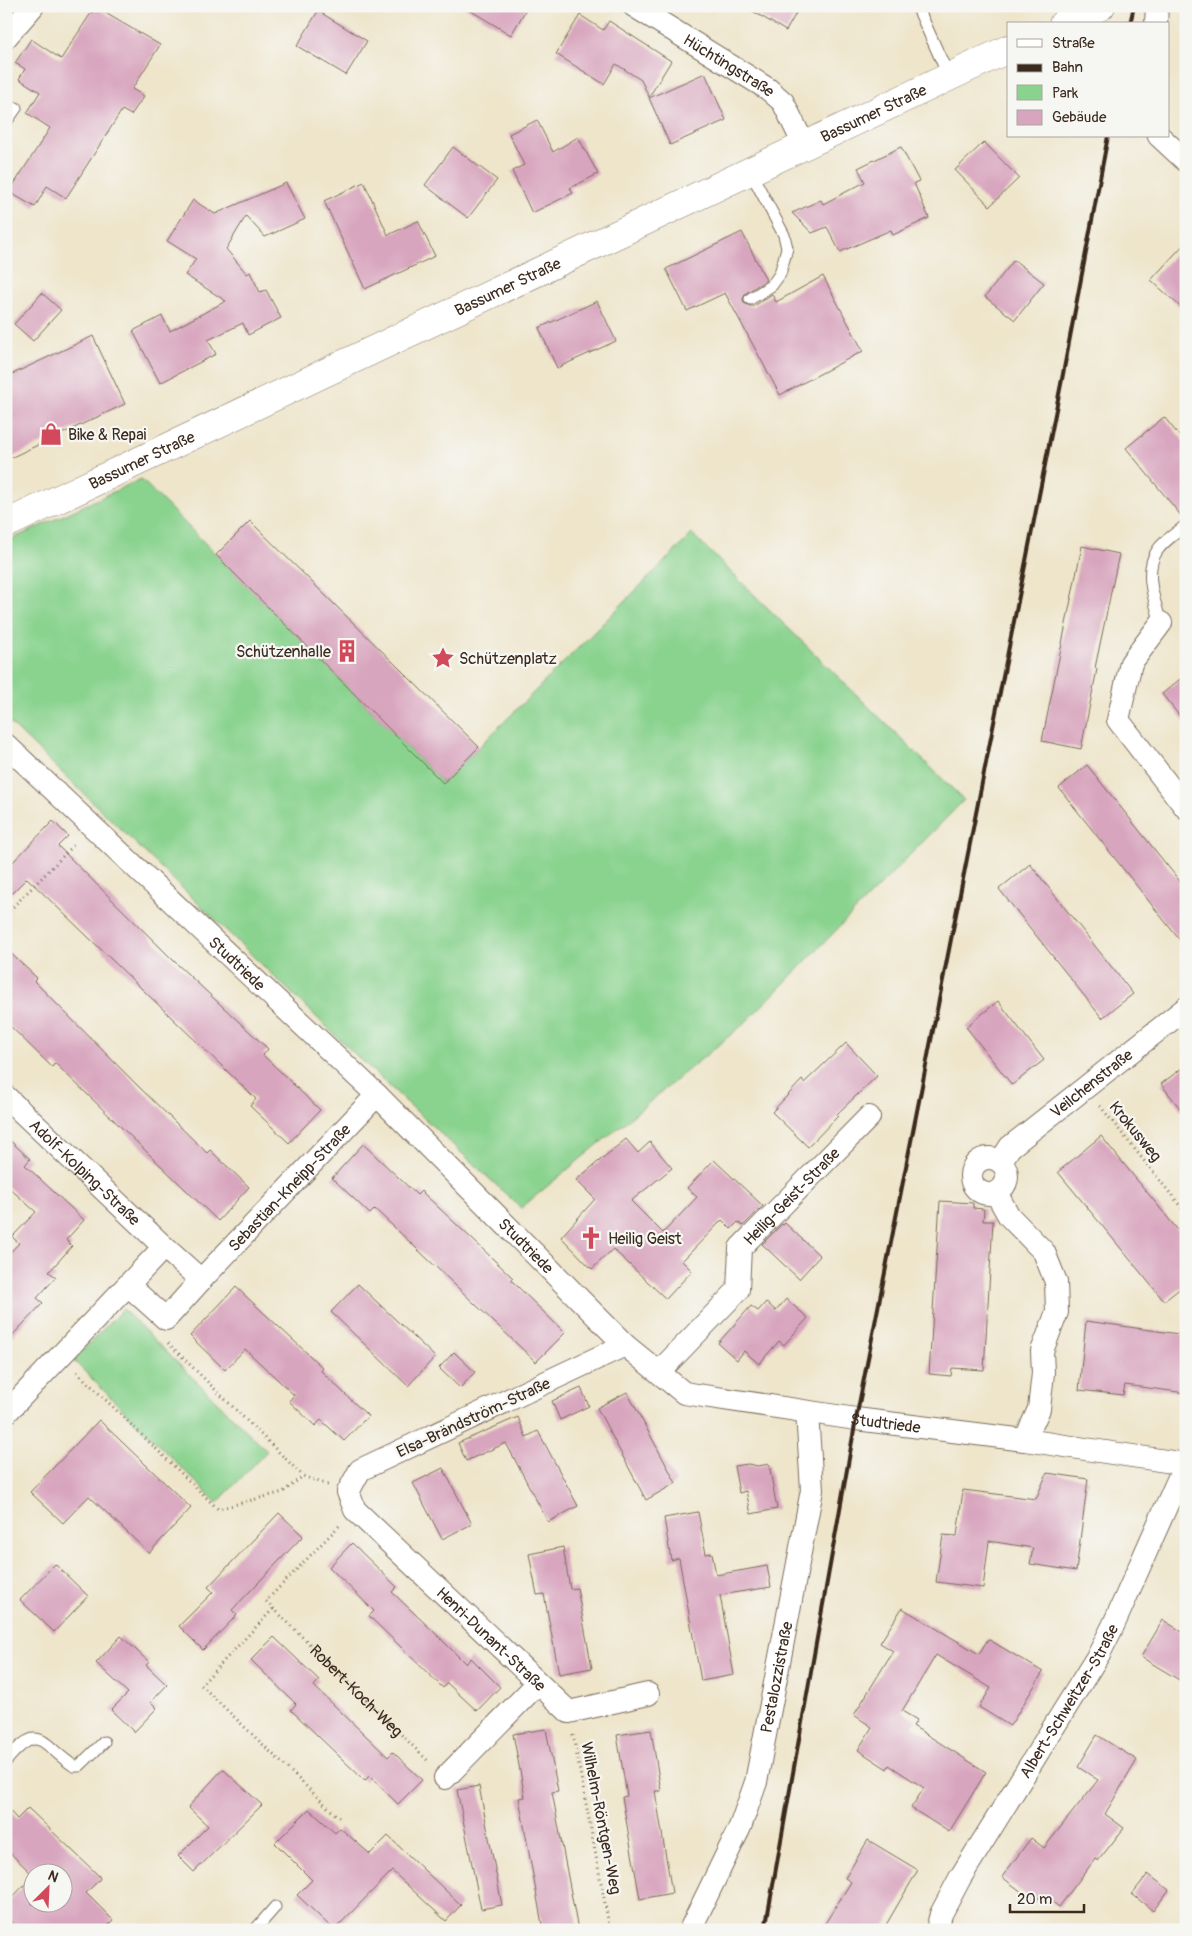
<svg xmlns="http://www.w3.org/2000/svg" width="1192" height="1936" viewBox="0 0 1192 1936" font-family="Pangolin,sans-serif">
<style>
.green{fill:#8ad38f;stroke:#627e56}
.building{fill:#d8a5be}
.lines{fill:none;stroke-linecap:round;stroke-linejoin:round}
.service-casing{stroke:#7a6b5b;stroke-width:13}
.minor-casing{stroke:#7a6b5b;stroke-width:24}
.tertiary-casing{stroke:#7a6b5b;stroke-width:29}
.path{stroke:#7a6b5b;stroke-width:3;stroke-dasharray:1 4;stroke-linecap:butt}
.service{stroke:#fff;stroke-width:11}
.minor{stroke:#fff;stroke-width:22}
.tertiary{stroke:#fff;stroke-width:28}
.rail{stroke:#3b2a1e;stroke-width:4}
.labels{text-anchor:middle;stroke-width:4.5;stroke-linejoin:round;paint-order:stroke}
.street-label{font-size:16px;fill:#3b2a1e;stroke:#f6f6f2}
.poi-label{font-size:16px;fill:#3b2a1e;stroke:#f6f6f2;text-anchor:start}
</style>
<rect width="100%" height="100%" fill="#f6f6f2"/>
<filter id="ink" filterUnits="userSpaceOnUse"><feTurbulence type="fractalNoise" baseFrequency=".02" numOctaves="2"/><feDisplacementMap in="SourceGraphic" scale="10" xChannelSelector="R" yChannelSelector="G"/><feConvolveMatrix kernelMatrix="1 2 1 2 8 2 1 2 1" color-interpolation-filters="sRGB"/></filter>
<filter id="wash" filterUnits="userSpaceOnUse"><feTurbulence type="fractalNoise" baseFrequency=".0096" numOctaves="4" result="noise"/><feDisplacementMap in="SourceGraphic" scale="20" xChannelSelector="R" yChannelSelector="G"/><feGaussianBlur stdDeviation="1.12" result="paint"/><feColorMatrix in="noise" values="0 0 0 0 0 0 0 0 0 0 0 0 0 0 0 0 0 1.4 0 .05"/><feComposite in="paint" operator="in"/></filter>
<g filter="url(#wash)">
<rect width="100%" height="100%" fill="#eee5cb"/>
<path class="green" d="M141 479 443 783 692 534 964 800 745 1023 521 1208 358 1057 6 719V542Z
M123 1309 267 1451 217 1503 73 1360Z"/>
<g id="blocks">
<path class="building" d="M463 6H528L511 35Z
M744 6H800L786 31Z
M95 7 160 45 132 89 144 96 131 115 122 110 66 198 47 186 35 207 9 192 50 128 27 113 40 92 19 79 25 69 15 63 31 39 61 59Z
M318 11 367 41 346 75 297 46Z
M580 15 603 30 609 21 671 61 649 97 641 80 616 64 604 84 556 54Z
M705 73 726 120 670 145 649 98Z
M537 120 553 152 578 137 598 174 570 188 573 193 532 213 512 171 524 165 509 134Z
M984 142 1019 178 990 206 955 170Z
M453 147 497 180 468 218 425 185Z
M901 147 919 181 914 183 929 218 893 235 891 230 840 252 827 227 812 233 792 213 821 200 823 204 865 182 858 168Z
M364 182 388 235 418 221 435 256 365 289 324 201Z
M286 183 305 219 265 237 246 216 226 249 247 274 250 272 260 292 266 290 281 318 248 335 243 323 208 340 216 354 160 383 133 331 162 316 170 331 226 301 185 275 196 259 167 241 193 200 215 214Z
M742 232 766 280 746 293 743 299 744 303 750 306H754L772 294 776 302 823 276 863 351 780 395 725 293 687 311 666 269Z
M1186 242V312L1151 280Z
M1014 260 1044 283 1015 320 985 297Z
M42 293 61 310 33 341 14 324Z
M597 301 616 341 557 368 539 328Z
M93 336 125 404 6 460V377Z
M1164 417 1186 444V518H1183L1126 448Z
M250 521 479 747 443 783 216 555Z
M1082 546 1119 554 1095 668 1097 669 1081 749 1042 741Z
M1186 674V724L1162 694Z
M1087 765 1186 889V948L1059 788Z
M53 821 68 836 58 846 176 963 268 1049 263 1055 320 1110 289 1143 250 1106 256 1099 27 878 6 899V869Z
M1030 864 1133 994 1102 1018 999 889Z
M6 949 37 978 34 981 139 1087 207 1153 210 1150 249 1187 218 1221 55 1063 52 1067 6 1022Z
M998 1001 1044 1060 1012 1085 966 1027Z
M846 1043 877 1076 837 1114 838 1116 808 1147 772 1112 802 1080 804 1083Z
M1186 1065V1116L1161 1084Z
M1101 1136 1186 1240V1284L1164 1301 1058 1172Z
M6 1137 30 1159 25 1165 84 1220 66 1240 72 1246 49 1272 56 1277 37 1298 43 1303 6 1342V1257L19 1243 12 1237 36 1212 6 1185Z
M626 1139 638 1153 650 1142 672 1168 631 1201 663 1233 697 1197 687 1188 714 1160 763 1206 743 1226 738 1222 731 1229 722 1220 682 1261 692 1271 666 1299 613 1249 592 1269 561 1237 595 1199 576 1180Z
M363 1144 417 1195 421 1191 472 1239 513 1278 511 1280 565 1333 536 1362 375 1209 370 1214 332 1178Z
M940 1201 973 1203V1208L984 1209 983 1221H993L984 1370 952 1368 951 1376 929 1374Z
M785 1223 820 1256 799 1279 762 1244 782 1224 783 1225Z
M358 1284 435 1357 408 1386 331 1312Z
M236 1287 323 1368 321 1371 368 1416 344 1441 321 1420 315 1426 289 1401 294 1395 245 1349 225 1370 190 1336Z
M786 1299 808 1318 784 1345 779 1341 759 1364 744 1351 737 1360 718 1343 751 1306 758 1311 766 1302 776 1311Z
M1086 1321 1186 1335V1393L1125 1385 1123 1395 1079 1390Z
M454 1352 475 1372 460 1388 439 1368Z
M581 1388 589 1406 560 1420 552 1401Z
M627 1392 676 1483 646 1500 597 1408Z
M518 1417 526 1437 538 1431 578 1506 548 1522 506 1443 466 1461 458 1443Z
M99 1420 191 1508 149 1553 89 1496 63 1523 30 1492Z
M748 1464 758 1466 769 1464 777 1509 751 1514 746 1491 739 1493 734 1466Z
M443 1468 472 1524 442 1539 413 1483Z
M1047 1473 1088 1479 1076 1571 1030 1564 1033 1548 989 1541 983 1588 936 1582 943 1535 957 1536 963 1490 1036 1499Z
M698 1512 706 1554 712 1553 716 1575 767 1566 771 1587 720 1595 734 1675 701 1681 679 1558 671 1560 664 1518Z
M279 1513 303 1536 232 1610 237 1615 203 1650 179 1626 213 1592 208 1587Z
M352 1543 397 1587 392 1592 437 1635 466 1664 471 1658 500 1687 477 1711 447 1683 443 1688 369 1616 374 1611 329 1567Z
M563 1547 570 1589 577 1588 592 1668 559 1674 544 1594 537 1595 529 1554Z
M55 1564 88 1596 54 1632 20 1600Z
M902 1608 979 1654 988 1639 1043 1672 1010 1726 979 1707 991 1688 936 1655 902 1711 917 1720 913 1726 986 1772 949 1832 911 1808 924 1788 889 1765 887 1769 858 1750 872 1727 854 1715 893 1651 880 1643Z
M1163 1620 1186 1634V1684L1141 1657Z
M121 1636 149 1662 146 1665 167 1685 151 1702 157 1708 134 1732 111 1710 128 1693 96 1663Z
M274 1637 319 1680 314 1686 388 1757 393 1752 422 1780 398 1804 369 1776 365 1781 291 1710 296 1704 251 1660Z
M546 1729 558 1791 552 1792 578 1930H543L519 1798 525 1797 513 1734Z
M651 1730 661 1791H655L672 1893 640 1899 622 1797 627 1796 617 1735Z
M1097 1735 1137 1760 1105 1814 1124 1828 1098 1861 1095 1859 1059 1907 1042 1894 1035 1902 1002 1877 1031 1838 1044 1848 1098 1780 1078 1767Z
M223 1769 262 1805 194 1872 178 1856 208 1826 188 1807Z
M479 1786 502 1905 481 1909 457 1790Z
M6 1807 17 1819 28 1808 99 1876 100 1879 86 1893 113 1920 103 1930H20L6 1917V1904L32 1877V1904H62V1874H32L6 1849Z
M309 1809 335 1833 340 1828 370 1854 388 1836 461 1905 446 1921 392 1871 334 1930 297 1895 312 1880 275 1843Z
M868 1840 918 1870 883 1930H821L851 1882 845 1878Z
M1148 1874 1169 1890 1153 1911 1132 1894Z"/>
</g>
</g>
<g filter="url(#ink)">
<use href="#blocks" fill-opacity="0" stroke="#7a6b5b" stroke-width="1"/>
<g class="lines">
<defs>
<path id="service" d="M917 6 949 77
M6 122 16 108
M750 171 784 235 787 248 780 274 772 285 750 299
M1161 623C1155 602 1143 572 1157 551 1163 541 1177 533 1186 525
M6 1761C41 1720 41 1745 74 1766H79L104 1742
M255 1930 275 1907"/>
<g id="minor">
<path id="s2" d="M634 6 768 89 783 102 804 145"/>
<path d="M1156 24 1157 6"/>
<path d="M6 37 33 6"/>
<path d="M1159 136 1186 161"/>
<path d="M1161 623 1131 663 1118 720 1186 808"/>
<path id="s3" d="M6 745 377 1095 625 1345 684 1393 856 1419 1025 1440 1186 1464"/>
<path id="s4" d="M6 1097 164 1247"/>
<circle cx="989" cy="1176" r="18"/>
<path id="s5" d="M1001 1161 1010 1147 1186 1008"/>
<path d="M996 1193 1009 1216 1044 1252 1056 1282 1057 1312 1042 1351 1043 1373 1039 1409 1025 1440"/>
<path id="s6" d="M201 1280 377 1095"/>
<path id="s7" d="M625 1345 360 1470 348 1492 355 1510 569 1712 648 1694"/>
<path id="s8" d="M659 1372 738 1290 740 1248 869 1117"/>
<path d="M6 1413 164 1247 201 1280 166 1319 128 1285"/>
<path d="M445 1778 537 1684"/>
<path id="s9" d="M690 1930 740 1827 756 1782 812 1490 807 1412"/>
<path id="s10" d="M937 1930 941 1914 960 1878 1099 1654 1113 1626 1185 1464"/>
</g>
<g id="tertiary">
<path d="M1063 24 1101 6"/>
<path id="s11" d="M6 524 1008 49"/>
</g>
</defs>
<use href="#service" class="service-casing"/>
<use href="#minor" class="minor-casing"/>
<use href="#tertiary" class="tertiary-casing"/>
<g class="path">
<path d="M6 914 76 843"/>
<path d="M1100 1106 1186 1213"/>
<path d="M168 1343 303 1476 328 1485"/>
<path d="M77 1372 218 1509 283 1492 303 1476"/>
<path id="s1" d="M339 1526 266 1601 429 1762"/>
<path d="M273 1609 201 1685 339 1818"/>
<path d="M573 1735 610 1930"/>
</g>
<use href="#service" class="service"/>
<use href="#minor" class="minor"/>
<use href="#tertiary" class="tertiary"/>
<path class="rail" d="M1130 24 1134 6
M765 1930 856 1419 1063 374 1108 136"/>
</g>
</g>
<defs>
<symbol id="shop-bare" viewBox="-9 -9 18 18"><path d="M-5-2.5h2.3a2.7 3.5 0 0 1 5.4 0H5L5.5 6h-11ZM-1.5-2.5h3a1.5 2.3 0 0 0-3 0Z" fill="#d1495b" stroke="#f6f6f2" stroke-width="2.5" paint-order="stroke"/></symbol>
<symbol id="building-bare" viewBox="-9 -9 18 18"><path d="M-4-6H4V6H1V3H-1V6H-4ZM-2.5-4.3h1.7v1.8h-1.7ZM.8-4.3h1.7v1.8H.8ZM-2.5-1h1.7V.8h-1.7ZM.8-1h1.7V.8H.8Z" fill="#d1495b" stroke="#f6f6f2" stroke-width="2.5" paint-order="stroke"/></symbol>
<symbol id="sight-bare" viewBox="-9 -9 18 18"><path d="M0-6L1.8-2.2L6-1.7L2.9 1.2L3.7 5.4L0 3.3L-3.7 5.4L-2.9 1.2L-6-1.7L-1.8-2.2Z" fill="#d1495b" stroke="#f6f6f2" stroke-width="2.5" paint-order="stroke"/></symbol>
<symbol id="church-bare" viewBox="-9 -9 18 18"><path d="M-1.2-6h2.4v3.5h3.3v2.4h-3.3V6h-2.4V-.1h-3.3v-2.4h3.3Z" fill="#d1495b" stroke="#f6f6f2" stroke-width="2.5" paint-order="stroke"/></symbol>
</defs>
<g fill-rule="evenodd">
<use href="#shop-bare" x="35" y="418" width="32" height="32"/>
<use href="#building-bare" x="331" y="635" width="32" height="32"/>
<use href="#sight-bare" x="427" y="642" width="32" height="32"/>
<use href="#church-bare" x="575" y="1222" width="32" height="32"/>
</g>
<g class="labels">
<g class="street-label">
<text dy="6" stroke="none"><textPath href="#s2" startOffset="112">Hüchtingstraße</textPath></text>
<text dy="6" stroke="none"><textPath href="#s11" startOffset="960">Bassumer Straße</textPath></text>
<text dy="6" stroke="none"><textPath href="#s11" startOffset="555">Bassumer Straße</textPath></text>
<text dy="6" stroke="none"><textPath href="#s11" startOffset="150">Bassumer Straße</textPath></text>
<text dy="6" stroke="none"><textPath href="#s3" startOffset="318">Studtriede</textPath></text>
<text dy="6" stroke="none"><textPath href="#s5" startOffset="120">Veilchenstraße</textPath></text>
<text transform="translate(1136 1131) rotate(51)" y="6">Krokusweg</text>
<text dy="6" stroke="none"><textPath href="#s4" startOffset="109">Adolf-Kolping-Straße</textPath></text>
<text dy="6" stroke="none"><textPath href="#s6" startOffset="128">Sebastian-Kneipp-Straße</textPath></text>
<text dy="6" stroke="none"><textPath href="#s8" startOffset="229">Heilig-Geist-Straße</textPath></text>
<text dy="6" stroke="none"><textPath href="#s3" startOffset="722">Studtriede</textPath></text>
<text transform="translate(473 1417) rotate(-25)" y="6">Elsa-Brändström-Straße</text>
<text dy="6" stroke="none"><textPath href="#s3" startOffset="1142">Studtriede</textPath></text>
<text dy="6" stroke="none"><textPath href="#s7" startOffset="525">Henri-Dunant-Straße</textPath></text>
<text dy="6" stroke="none"><textPath href="#s9" startOffset="269">Pestalozzistraße</textPath></text>
<text dy="6" stroke="none"><textPath href="#s1" startOffset="232">Robert-Koch-Weg</textPath></text>
<text dy="6" stroke="none"><textPath href="#s10" startOffset="265">Albert-Schweitzer-Straße</textPath></text>
<text transform="translate(602 1818) rotate(79)" y="6">Wilhelm-Röntgen-Weg</text>
</g>
<g class="poi-label">
<text x="68" y="440">Bike &amp; Repai</text>
<text x="331" y="657" text-anchor="end">Schützenhalle</text>
<text x="459" y="664">Schützenplatz</text>
<text x="608" y="1244">Heilig Geist</text>
</g>
</g>
<rect width="1192" height="1936" fill="none" stroke="#f6f6f2" stroke-width="25"/>
<rect x="1007" y="22" width="162" height="115" fill="#f6f6f2" stroke="#aba49d"/>
<rect x="1017" y="39" width="25" height="8" fill="#ffffff" stroke="#aba49d"/>
<text x="1052" y="48" font-size="15" fill="#3b2a1e">Straße</text>
<rect x="1017" y="64" width="25" height="8" fill="#3b2a1e" stroke="#aba49d"/>
<text x="1052" y="72" font-size="15" fill="#3b2a1e">Bahn</text>
<rect x="1017" y="85" width="25" height="15" fill="#8ad38f" stroke="#aba49d"/>
<text x="1052" y="98" font-size="15" fill="#3b2a1e">Park</text>
<rect x="1017" y="110" width="25" height="15" fill="#d8a5be" stroke="#aba49d"/>
<text x="1052" y="122" font-size="15" fill="#3b2a1e">Gebäude</text>
<g transform="translate(48 1888) rotate(24)"><circle r="24" fill="#f6f6f2" stroke="#aba49d"/>
<path d="M0-4L9 19L0 12L-9 19Z" fill="#d1495b"/>
<text y="-8" font-size="14" font-weight="bold" text-anchor="middle" fill="#3b2a1e">N</text>
</g>
<path d="M1010 1904v8h74v-8" fill="none" stroke="#3b2a1e" stroke-width="2.5"/>
<text x="1017" y="1904" font-size="15" fill="#3b2a1e" stroke="#f6f6f2" stroke-width="4" paint-order="stroke">20 m</text>
</svg>
